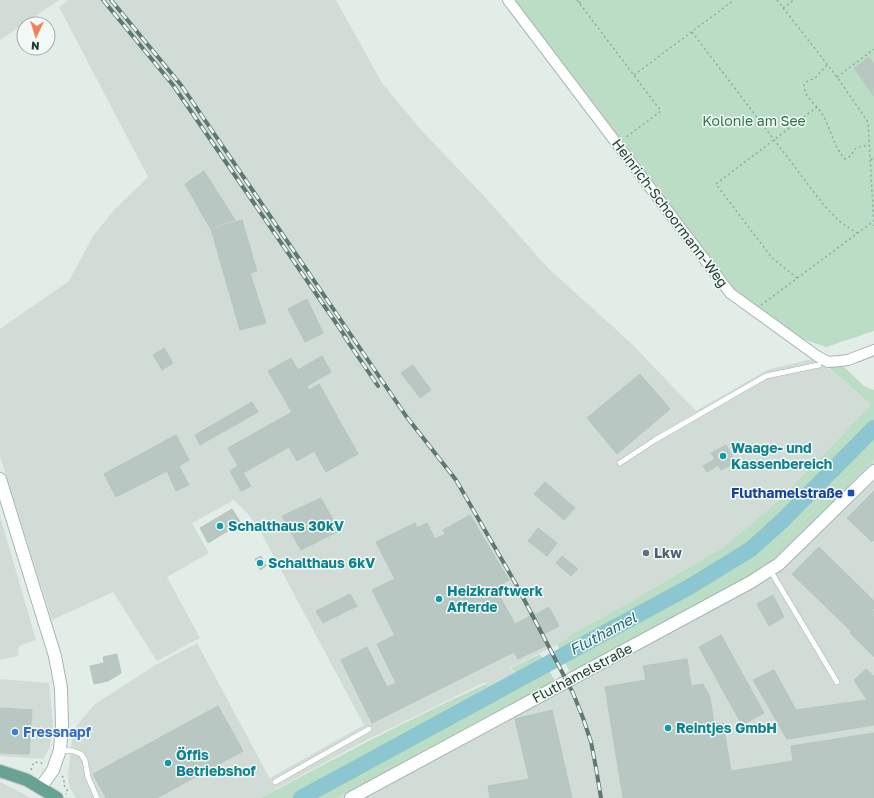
<svg xmlns="http://www.w3.org/2000/svg" width="874" height="798" viewBox="0 0 874 798" font-family="'Golos Text',sans-serif">
<style>
.built{fill:#d1dcd7}
.green{fill:#bcddc5}
.lines{fill:none;stroke-linecap:round;stroke-linejoin:round}
.river{stroke:#8bc6d1;stroke-width:16}
.building{fill:#b8c7c1;stroke:#b5c6bf}
.service-casing{stroke:#a6b5af;stroke-width:6}
.minor-casing{stroke:#a6b5af;stroke-width:12}
.secondary-casing{stroke:#a1b8b0;stroke-width:14}
.primary-casing{stroke:#c1c9c7;stroke-width:14}
.path{stroke:#83b0a2;stroke-width:1.5;stroke-dasharray:2 3;stroke-linecap:butt}
.service{stroke:#fff;stroke-width:5}
.minor{stroke:#fff;stroke-width:10}
.secondary{stroke:#fff;stroke-width:12}
.primary{stroke:#68a293;stroke-width:12}
.rail-casing{stroke:#5d7972;stroke-width:4}
.rail{stroke:#f3f9f6;stroke-width:2.5;stroke-dasharray:8;stroke-linecap:butt}
.culture-dot{fill:#0f9aa8;stroke:#f3f9f6;stroke-width:1.5}
.transit-dot{fill:#1a4fb4;stroke:#f3f9f6;stroke-width:1.5}
.service-dot{fill:#5c6f8a;stroke:#f3f9f6;stroke-width:1.5}
.shop-dot{fill:#3f7fe0;stroke:#f3f9f6;stroke-width:1.5}
.labels{text-anchor:middle;stroke-width:3;stroke-linejoin:round;paint-order:stroke}
.park-label{font-size:14px;fill:#2d7448;stroke:#f3f9f6}
.street-label{font-size:14px;fill:#233e36;stroke:#f3f9f6}
.culture-label{font-size:14px;font-weight:bold;fill:#0d838f;stroke:#f3f9f6;text-anchor:start}
.transit-label{font-size:14px;font-weight:bold;fill:#164399;stroke:#f3f9f6;text-anchor:end}
.service-label{font-size:14px;font-weight:bold;fill:#4e5e75;stroke:#f3f9f6;text-anchor:start}
.shop-label{font-size:14px;font-weight:bold;fill:#366cbe;stroke:#f3f9f6;text-anchor:start}
.water-label{font-size:15px;font-style:italic;fill:#1d6a79;stroke:#f3f9f6}
</style>
<rect width="100%" height="100%" fill="#e3ede8"/>
<path class="built" d="M0 0H59L0 40Z
M69 0H336L382 83 422 131 483 195 548 268 632 344 696 411 767 370 812 359 832 371 871 405 780 499 724 547 621 607 570 635 566 640 510 668 518 676 511 680 504 678 489 688 485 682 359 744 276 789 270 778 364 725 258 527 247 513 234 500 192 523 209 553 167 577 200 638 157 661 113 592 52 620 0 456V329L69 281 93 236 115 209 148 177 59 7Z
M874 460V798H337L756 574 787 549Z
M0 516 36 640 19 646 18 656 0 660Z
M197 643 276 790 261 798H76L69 787 68 776 72 739 77 725 95 704 157 664Z
M0 679 49 683 53 726 50 747 43 759 0 756Z
M0 782 20 792 30 798H0Z"/>
<path class="green" d="M512 0H874V331L826 347 803 339 732 292Z
M827 366 844 367 864 386 874 390V460L787 549 756 574 570 673 557 644 566 640 570 635 621 607 724 547 780 499 871 405Z
M540 654 555 681 337 798H261C335 758 409 719 486 684L489 689 505 679 510 681 519 676 511 668Z"/>
<g class="lines">
<path class="river" d="M301 798 691 586 751 549 782 521 874 428"/>
</g>
<path class="building" d="M869 57 874 64V96L854 68Z
M204 171 235 220 210 228 185 184Z
M242 220 257 271 250 273 266 323 240 330 211 229Z
M307 299 323 333 305 342 288 309Z
M164 348 173 363 162 370 153 355Z
M322 356 331 372 307 386 309 390 319 384 358 454 326 472 314 451 297 461 289 447 243 473 251 486 241 491 230 471 238 466 228 448 292 412 268 371 291 358 298 370Z
M413 365 431 390 420 398 401 373Z
M640 374 670 409 617 454 587 418Z
M252 402 258 412 200 445 195 435Z
M176 435 189 460 179 466 189 485 176 491 167 471 116 497 104 474Z
M726 445 736 462 721 470 718 465 707 472 703 466 715 459 711 453Z
M545 482 575 508 564 520 534 494Z
M874 491V540L872 542 847 518Z
M321 498 339 531 301 550 282 516Z
M232 509 241 523 208 543 200 528Z
M470 515 509 580 495 588 515 624 530 616 529 615 534 612 535 615 549 607 559 626 540 636 545 646 518 659 514 652 426 696 372 590 395 579 376 542 415 523 417 528 427 523 435 539 445 534 443 530Z
M538 528 557 543 547 556 528 541Z
M819 547 874 601V608L851 631 792 574Z
M261 556 266 566 260 570 255 559Z
M562 556 578 569 571 576 556 563Z
M350 594 357 606 323 623 316 611Z
M773 595 784 617 769 626 757 604Z
M872 610 874 612V657L850 633Z
M395 635 426 696 372 723 341 660 367 647 387 687 396 683 377 644Z
M721 635 764 713 742 725 699 647Z
M117 654 121 673 108 681 103 657Z
M687 659 691 686 703 684 710 697 714 724 723 723 731 771 793 761 791 746 874 733V798H623L605 687 646 680 643 666Z
M104 663 108 681 94 684 90 666Z
M866 669 874 676V725L787 739 753 680 774 670 796 710 867 700 854 680Z
M218 706 243 751 157 798H106L93 774Z
M0 708 32 710 29 754 0 753Z
M552 710 572 798H490L488 786 529 779 515 719Z"/>
<g class="lines">
<defs>
<path id="service" d="M620 463 655 440 766 376 819 365
M770 570 837 682
M61 750 73 751 81 754 85 760 88 777 97 798
M275 782 369 729"/>
<path id="minor" d="M508 0 730 293 817 356 828 362 840 361 848 360 874 350"/>
<path id="secondary" d="M0 479 55 656 61 688 62 725 60 750 53 770 41 787
M351 798 751 582 779 564 874 471"/>
<path id="primary" d="M0 771 27 780 57 798"/>
</defs>
<use href="#service" class="service-casing"/>
<use href="#minor" class="minor-casing"/>
<use href="#secondary" class="secondary-casing"/>
<use href="#primary" class="primary-casing"/>
<path class="path" d="M577 0 661 111 625 138
M777 0 837 77 868 122 874 226
M579 3 583 0
M783 8 794 0
M692 32 823 204 839 221 857 233
M634 75 734 0
M837 77 874 49
M817 107C811 101 804 94 804 85L806 82 815 78 827 65
M871 160 874 157
M797 278 772 258 716 184 817 107C831 123 831 144 845 159 857 154 849 145 870 146
M761 305 874 221
M31 770 34 762 42 763 45 761
M62 776 64 778V785L68 792 66 794"/>
<use href="#service" class="service"/>
<use href="#minor" class="minor"/>
<use href="#secondary" class="secondary"/>
<use href="#primary" class="primary"/>
<defs>
<path id="rail" d="M103 0 173 85 347 339
M111 0 181 85 406 416 456 480 517 586 573 693 583 718 591 742 596 768 601 798
M344 336 378 386"/>
</defs>
<use href="#rail" class="rail-casing"/>
<use href="#rail" class="rail"/>
</g>
<g class="culture-dot">
<circle cx="723" cy="456" r="4"/>
<circle cx="220" cy="526" r="4"/>
<circle cx="260" cy="563" r="4"/>
<circle cx="439" cy="599" r="4"/>
<circle cx="668" cy="728" r="4"/>
<circle cx="168" cy="763" r="4"/>
</g>
<rect class="transit-dot" x="847" y="489" width="8" height="8" rx="2"/>
<circle class="service-dot" cx="646" cy="553" r="4"/>
<circle class="shop-dot" cx="15" cy="732" r="4"/>
<g class="labels">
<g class="park-label">
<text x="754" y="126">Kolonie am See</text>
</g>
<g class="street-label">
<text transform="translate(670 213) rotate(53)" y="5">Heinrich-Schoormann-Weg</text>
<text transform="translate(582 673) rotate(-28)" y="5">Fluthamelstraße</text>
</g>
<g class="culture-label">
<text x="731" y="453">Waage- und<tspan x="731" dy="16">Kassenbereich</tspan></text>
<text x="228" y="531">Schalthaus 30kV</text>
<text x="268" y="568">Schalthaus 6kV</text>
<text x="447" y="596">Heizkraftwerk<tspan x="447" dy="16">Afferde</tspan></text>
<text x="676" y="733">Reintjes GmbH</text>
<text x="176" y="760">Öffis<tspan x="176" dy="16">Betriebshof</tspan></text>
</g>
<g class="transit-label">
<text x="843" y="498">Fluthamelstraße</text>
</g>
<g class="service-label">
<text x="654" y="558">Lkw</text>
</g>
<g class="shop-label">
<text x="23" y="737">Fressnapf</text>
</g>
<g class="water-label">
<text transform="translate(603 634) rotate(-28)" y="5">Fluthamel</text>
</g>
</g>
<g transform="translate(36 36) rotate(184)"><circle r="19" fill="#f3f9f6" stroke="#a0aea9"/>
<path d="M0-3L7 15L0 10L-7 15Z" fill="#f0815d"/>
<text y="-6" font-size="11" font-weight="bold" text-anchor="middle" fill="#233e36">N</text>
</g>
</svg>
